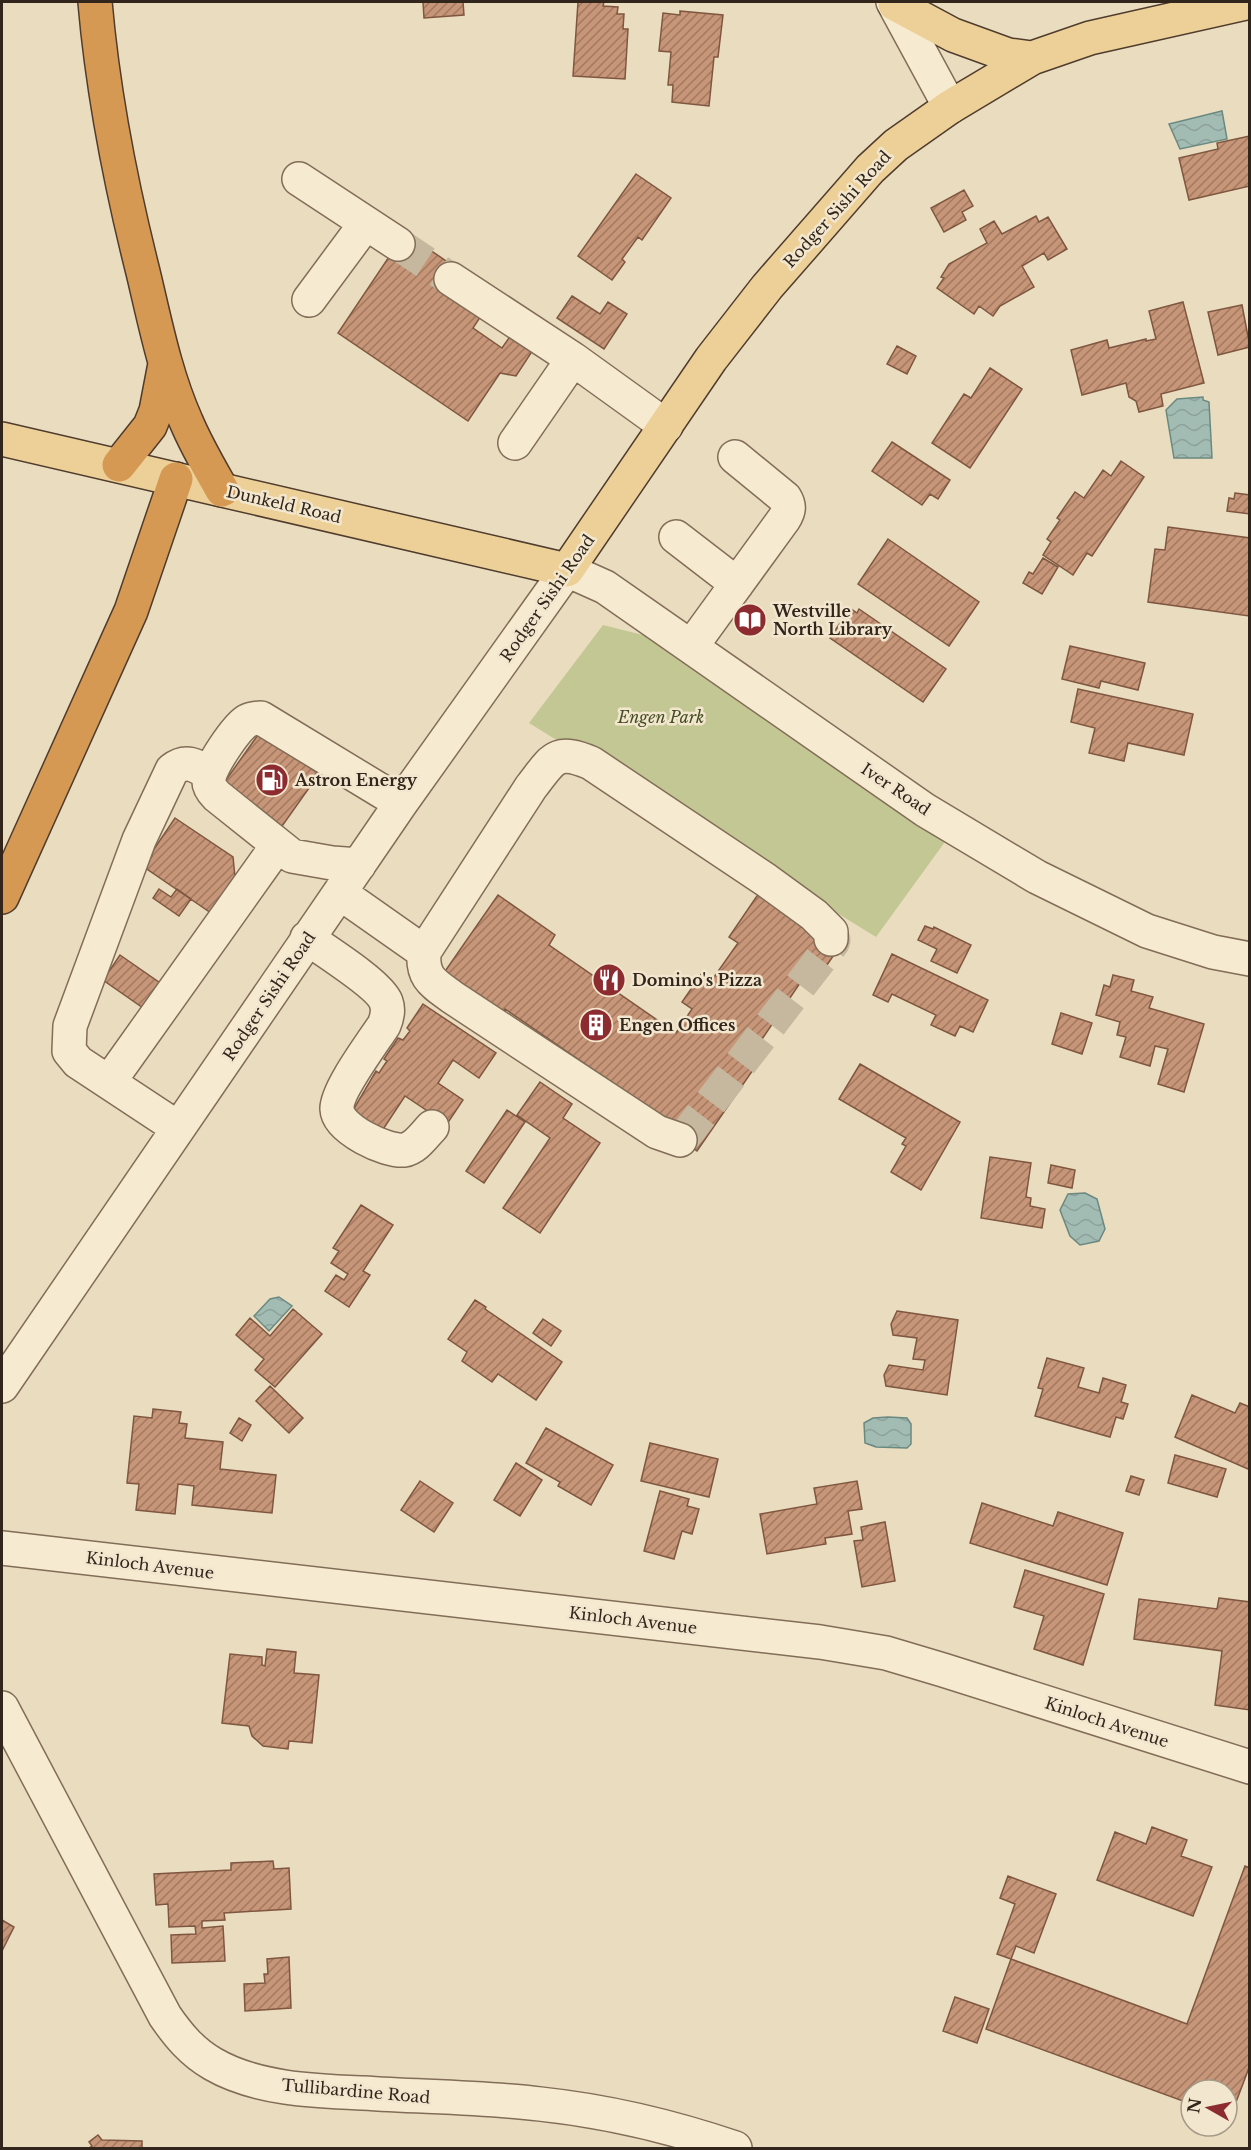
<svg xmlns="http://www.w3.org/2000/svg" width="1251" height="2150" viewBox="0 0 1251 2150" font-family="'Libre Baskerville',serif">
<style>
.park{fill:#c3c794}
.water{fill:url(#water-waves);stroke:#6a8981;stroke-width:1.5}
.building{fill:url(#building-hatch);stroke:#7f5740;stroke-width:1.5}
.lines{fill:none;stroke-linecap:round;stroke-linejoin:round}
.minor-tunnel{stroke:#c5b89e;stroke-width:33;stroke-dasharray:33 16;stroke-linecap:butt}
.minor-casing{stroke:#826d58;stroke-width:36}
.major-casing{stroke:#4f3c2d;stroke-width:36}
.highway-casing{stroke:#4f3c2d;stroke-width:36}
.minor{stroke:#f6ead1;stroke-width:33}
.major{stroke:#edd098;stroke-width:33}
.highway{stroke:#d69953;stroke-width:33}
.labels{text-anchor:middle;stroke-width:5;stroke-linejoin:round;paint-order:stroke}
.street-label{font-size:16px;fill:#32261c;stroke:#f2e7ce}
.poi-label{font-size:16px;font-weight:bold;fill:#32261c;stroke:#f2e7ce;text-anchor:start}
.park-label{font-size:16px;font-style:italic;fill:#444d24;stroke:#f2e7ce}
</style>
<defs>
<pattern id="water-waves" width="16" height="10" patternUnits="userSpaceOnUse" patternTransform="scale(1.5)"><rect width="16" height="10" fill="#a2bcb4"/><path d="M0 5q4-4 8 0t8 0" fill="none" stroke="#8ca19a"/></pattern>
<pattern id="building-hatch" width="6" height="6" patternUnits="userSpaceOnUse" patternTransform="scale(1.5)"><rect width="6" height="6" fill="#c79577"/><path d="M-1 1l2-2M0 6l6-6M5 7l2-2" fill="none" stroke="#a27961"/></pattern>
</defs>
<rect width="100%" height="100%" fill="#eadcbf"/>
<path class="park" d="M603 625 691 647 955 828 876 937 529 723Z"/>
<path class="water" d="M1222 111 1227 139 1180 149 1169 124Z
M1203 397V400L1209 402 1212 458H1174L1166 410 1177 399Z
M1085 1193 1097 1199 1105 1229 1099 1241 1080 1245 1070 1236 1060 1210 1068 1194Z
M279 1297 292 1306 269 1331 254 1316 270 1299Z
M888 1417 907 1418 911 1424V1444L907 1448 876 1447 865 1443 864 1423 873 1418Z"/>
<path class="building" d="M423 2H463L464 15 424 18Z
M578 2H604L603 6 618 7 617 14H624L623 29H628L625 79 573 76Z
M680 11 723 15 718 57H714L709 106 672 102 673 85H668L671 52 659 51 663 13 680 15Z
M1250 136V186L1189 200 1179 158 1218 149 1217 143Z
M636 174 671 198 642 240 638 237 622 259 625 262 612 280 578 256Z
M964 190 973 206 962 212 966 220 944 232 931 208Z
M1036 216 1039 222 1048 217 1067 249 1048 260 1044 253 1022 266 1034 287 1000 306 993 316 979 306 974 314 937 288 944 278 941 277 949 264 987 243 980 229 994 221 1002 234Z
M405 233 458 269 486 308 473 328 502 348 511 335 533 350 516 376 500 373 468 421 338 333Z
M572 296 600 314 608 302 627 314 604 349 557 318Z
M1183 302 1204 383 1161 394 1163 406 1139 412 1136 401 1129 397 1126 383 1082 395 1071 350 1107 340 1109 348 1146 339V341L1156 339 1149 311Z
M1242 305 1250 347 1218 355 1208 312Z
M897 346 916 356 907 374 887 364Z
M990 368 1022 389 970 468 932 443 964 394 971 398Z
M892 442 950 480 938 499 930 494 922 505 872 471Z
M1121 461 1144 477 1092 556 1087 553 1073 575 1043 555 1051 542 1047 539 1060 520 1057 518 1075 492 1084 498 1103 470 1111 476Z
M1235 493 1250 495V514L1227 511 1229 498 1234 499Z
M1168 527 1250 538 1249 616 1148 602 1155 549 1165 550Z
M888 539 979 602 949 646 858 584Z
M1043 558 1058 567 1042 594 1023 583 1029 572 1033 574Z
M850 608 857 613 859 609 946 669 923 702 830 638Z
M1070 646 1145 663 1138 690 1101 681 1099 688 1062 679Z
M1078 689 1193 714 1184 755 1128 743 1124 761 1089 753 1095 728 1071 722Z
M260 732 319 774 280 829 221 787Z
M175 818 233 857 235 877 211 913 144 867 152 856 150 855Z
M159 889 171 897 177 889 191 899 179 916 153 898Z
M761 890 840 946 810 990 800 983 756 1048 764 1054 697 1151 628 1104 633 1097 505 1009 500 1017 441 977 498 895 555 935 549 945 676 1033 692 1009 682 1002 702 973 712 980 738 943 729 937Z
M925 926 933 929 934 927 971 945 957 973 931 961 937 949 918 940Z
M892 954 988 1000 973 1032 960 1026 955 1036 931 1025 936 1015 892 994 888 1002 873 995Z
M120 955 163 985 146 1010 103 980Z
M1113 975 1134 980 1131 991 1153 997 1149 1008 1204 1024 1184 1092 1158 1084 1168 1049 1155 1046 1150 1066 1120 1057 1126 1037 1117 1035 1120 1022 1096 1015 1104 985 1110 987Z
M423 1004 496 1053 479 1078 453 1060 438 1083 463 1100 447 1124 405 1096 378 1137 349 1117 376 1071 379 1073 387 1061 384 1059 398 1038 403 1040 410 1031 407 1028Z
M1061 1013 1092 1023 1082 1054 1052 1044Z
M860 1064 960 1122 921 1190 891 1172 906 1146 902 1144 906 1138 839 1099Z
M540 1082 572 1104 563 1118 600 1143 540 1233 503 1208 550 1138 517 1115Z
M507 1110 525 1122 484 1183 466 1171Z
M990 1157 1031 1163 1026 1197 1031 1198 1030 1206 1045 1209 1042 1228 981 1218Z
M1051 1165 1075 1170 1072 1188 1048 1183Z
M361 1205 393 1225 363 1271 370 1275 349 1307 325 1291 336 1275 344 1280 348 1274 331 1263 339 1251 333 1248Z
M475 1300 486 1307 485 1309 562 1362 536 1400 498 1374 492 1382 462 1361 467 1352 448 1339Z
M293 1309 322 1334 275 1387 255 1370 264 1359 236 1335 250 1318 270 1336Z
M897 1311 958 1320 947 1395 886 1386 884 1375 889 1365 923 1370 925 1360 913 1359 917 1338 893 1335 891 1324Z
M543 1319 561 1331 551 1346 533 1333Z
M1047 1358 1084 1368 1078 1387 1099 1393 1103 1378 1126 1385 1121 1402 1128 1404 1123 1419 1116 1417 1110 1437 1035 1416 1043 1389 1038 1388Z
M270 1386 303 1418 289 1433 256 1401Z
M1192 1395 1235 1413 1240 1403 1250 1407V1465L1248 1469 1175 1437Z
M153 1409 181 1412 179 1423 187 1424 185 1438 223 1442 220 1469 276 1475 272 1513 192 1505 194 1486 178 1484 175 1514 136 1510 139 1484 127 1483 134 1416 152 1418Z
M239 1418 251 1425 242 1441 230 1433Z
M546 1428 613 1465 591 1505 558 1486 560 1482 526 1463Z
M650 1443 718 1459 709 1497 641 1481Z
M1175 1455 1226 1469 1217 1497 1168 1483Z
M516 1463 542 1480 520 1516 494 1500Z
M1131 1476 1144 1480 1139 1495 1126 1491Z
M420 1481 453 1503 434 1532 401 1510Z
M857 1481 862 1509 848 1511 852 1534 825 1538 826 1544 767 1554 760 1514 817 1504 814 1488Z
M660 1491 689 1499 687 1506 699 1509 692 1534 682 1531 674 1559 644 1551Z
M982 1503 1053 1526 1058 1512 1123 1533 1107 1585 970 1543Z
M885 1522 895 1581 862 1587 854 1541 863 1540 861 1527Z
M1025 1570 1104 1594 1083 1665 1034 1649 1044 1616 1014 1607Z
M1219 1598 1250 1602V1710L1215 1705 1222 1651 1134 1639 1139 1599 1217 1609Z
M267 1649 296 1652 294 1673 319 1675 312 1743 289 1741 288 1749 263 1746 252 1736 249 1726 222 1723 230 1654 262 1657V1665L265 1666Z
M1152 1827 1187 1840 1181 1856 1212 1867 1193 1916 1097 1880 1115 1832 1146 1844Z
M273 1861 274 1869 289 1868 291 1909 224 1913 225 1920 202 1921V1928L223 1926 225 1961 172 1963 171 1935 196 1934 195 1926 169 1927 168 1904 156 1905 154 1874 231 1870V1863Z
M1245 1866 1250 1868V2065L1230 2118 1227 2117V2090H1191V2104L986 2029 1011 1959 1187 2024Z
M1008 1876 1056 1894 1034 1953 1016 1946 1011 1959 997 1954 1015 1904 1000 1898Z
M2 1920 14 1927 2 1951Z
M289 1957 291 2008 245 2011 244 1984 265 1983 264 1974H268L267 1959Z
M955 1997 989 2009 977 2043 943 2031Z
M98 2135 102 2140 142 2141V2148H89L92 2146 89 2142Z"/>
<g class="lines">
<path class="minor-tunnel" d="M398 244 451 279
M680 1140 685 1136 833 943 834 940 831 939"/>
<defs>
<path id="minor" d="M893 2 950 107
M299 179 398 244
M451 279 573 359 666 426
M309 300 366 223
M515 443 573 359
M676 537 737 584
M691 647 784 519C789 511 790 506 785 498L735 457
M359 865 332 863 292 856 217 796C212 791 208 786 209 779 210 766 236 728 247 721 252 718 256 718 261 718L401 803
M340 893 424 952
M307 938C324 950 380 985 386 1002 389 1010 387 1018 384 1025 373 1042 336 1091 337 1109 338 1129 386 1152 404 1150 416 1148 424 1135 432 1127
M109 1082 277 846
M178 1128 78 1062 69 1051 70 1026 139 840 172 770C186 759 196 765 210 774
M680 1140 657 1132 452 997C433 983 422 978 424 952L531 787C553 759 555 748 591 763L766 880 814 915 831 932V939
M2 1386 401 803 567 570 605 587 925 810 1037 877 1147 931 1213 952 1250 959
M2 1548 820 1642 886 1653 943 1670 1250 1767
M2 1708 165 2016C178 2035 192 2052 213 2064 256 2089 314 2091 363 2093 422 2097 482 2097 540 2104 606 2111 673 2127 735 2148"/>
<path id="major" d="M895 4 953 35 1008 55 1032 58
M2 439 567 570 711 359 767 287 870 169 896 145 950 107 1032 58 1090 38 1250 2"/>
<path id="highway" d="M95 2C103 94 120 181 143 272 155 322 165 374 186 421 196 445 209 467 222 490
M119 465 150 426 156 411 165 364
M2 897 131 611 176 479"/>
</defs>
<use href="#minor" class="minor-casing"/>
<use href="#major" class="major-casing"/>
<use href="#highway" class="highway-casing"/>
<use href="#minor" class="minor"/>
<use href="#major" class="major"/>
<use href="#highway" class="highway"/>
</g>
<defs>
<symbol id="library-disc" viewBox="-11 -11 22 22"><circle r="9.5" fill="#8d2c30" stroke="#f2e7ce"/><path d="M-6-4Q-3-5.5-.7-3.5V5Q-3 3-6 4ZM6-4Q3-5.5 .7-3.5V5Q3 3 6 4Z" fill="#fff"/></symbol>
<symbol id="fuel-disc" viewBox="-11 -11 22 22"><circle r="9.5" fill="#8d2c30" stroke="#f2e7ce"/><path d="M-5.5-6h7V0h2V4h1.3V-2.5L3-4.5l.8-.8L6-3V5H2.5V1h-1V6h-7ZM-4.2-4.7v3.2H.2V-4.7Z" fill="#fff"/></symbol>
<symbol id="restaurant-disc" viewBox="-11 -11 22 22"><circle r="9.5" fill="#8d2c30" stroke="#f2e7ce"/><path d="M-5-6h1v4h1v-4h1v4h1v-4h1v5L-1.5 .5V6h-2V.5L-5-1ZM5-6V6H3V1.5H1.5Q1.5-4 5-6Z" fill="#fff"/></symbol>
<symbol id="building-disc" viewBox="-11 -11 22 22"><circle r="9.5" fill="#8d2c30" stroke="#f2e7ce"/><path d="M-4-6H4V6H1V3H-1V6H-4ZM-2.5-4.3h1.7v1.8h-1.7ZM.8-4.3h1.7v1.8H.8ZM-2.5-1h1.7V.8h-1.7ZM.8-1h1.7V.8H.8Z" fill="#fff"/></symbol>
</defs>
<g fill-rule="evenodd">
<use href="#library-disc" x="731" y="601" width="38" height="38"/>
<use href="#fuel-disc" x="253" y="761" width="38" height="38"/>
<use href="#restaurant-disc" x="590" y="961" width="38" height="38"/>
<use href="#building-disc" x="577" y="1006" width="38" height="38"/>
</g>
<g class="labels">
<g class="street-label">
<text transform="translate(837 209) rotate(-48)" y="6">Rodger Sishi Road</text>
<text transform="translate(284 504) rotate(13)" y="6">Dunkeld Road</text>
<text transform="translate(547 598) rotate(-55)" y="6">Rodger Sishi Road</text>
<text transform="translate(896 789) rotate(34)" y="6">Iver Road</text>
<text transform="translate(269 996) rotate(-56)" y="6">Rodger Sishi Road</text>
<text transform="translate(150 1565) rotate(7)" y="6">Kinloch Avenue</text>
<text transform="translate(633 1620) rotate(7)" y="6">Kinloch Avenue</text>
<text transform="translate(1107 1722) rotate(18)" y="6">Kinloch Avenue</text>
<text transform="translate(356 2091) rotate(5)" y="6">Tullibardine Road</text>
</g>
<g class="poi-label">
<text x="773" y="617">Westville<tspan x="773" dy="18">North Library</tspan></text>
<text x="295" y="786">Astron Energy</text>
<text x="632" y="986">Domino's Pizza</text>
<text x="619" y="1031">Engen Offices</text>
</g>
<g class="park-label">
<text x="661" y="723">Engen Park</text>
</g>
</g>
<rect width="1251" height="2150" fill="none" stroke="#32261c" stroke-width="6"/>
<g transform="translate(1209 2108) rotate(279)"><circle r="28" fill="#f2e7ce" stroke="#a59a87" stroke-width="1.5"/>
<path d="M0-4.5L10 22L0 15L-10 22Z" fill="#8d2c30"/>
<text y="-9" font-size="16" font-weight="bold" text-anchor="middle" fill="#32261c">N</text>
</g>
</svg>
